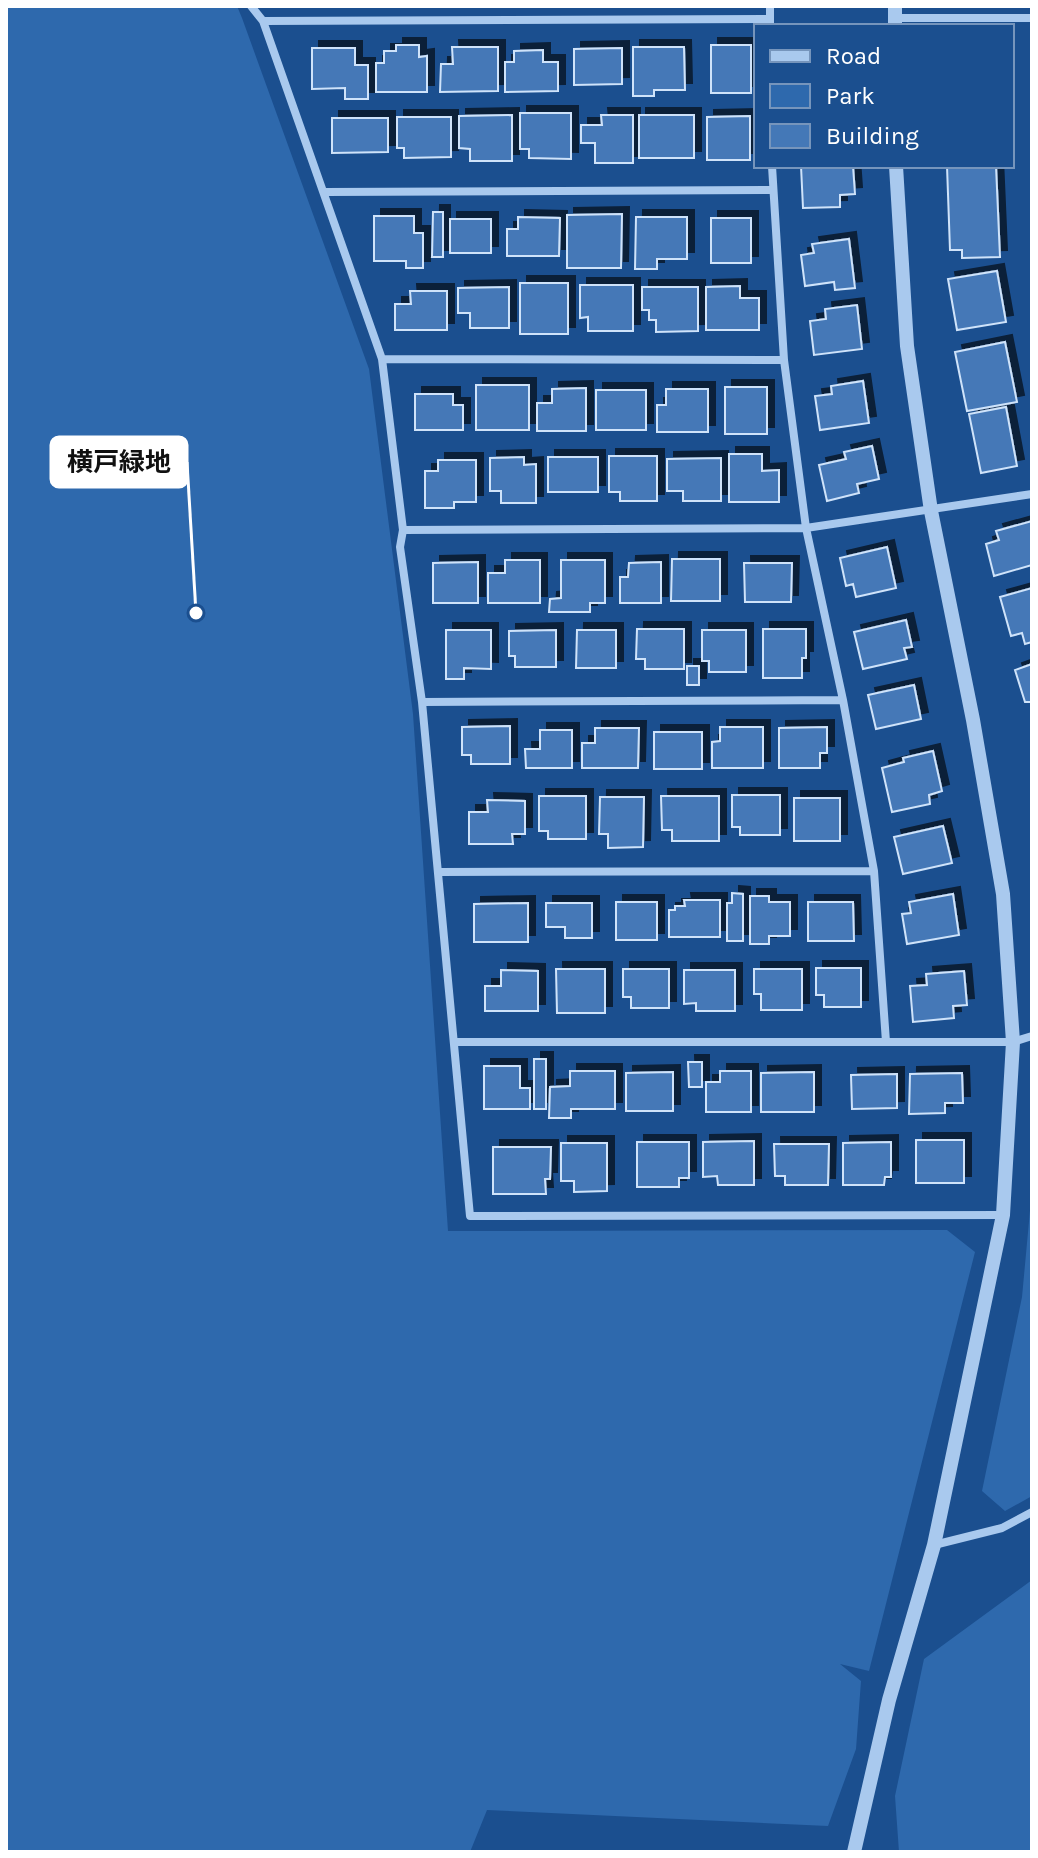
<svg xmlns="http://www.w3.org/2000/svg" width="1038" height="1858" viewBox="0 0 1038 1858" font-family="Karla,'Noto Sans JP',sans-serif">
<style>
.green{fill:#2e69ad}
.building{fill:#4478b7;stroke:#cfe3fa;stroke-width:2;filter:url(#shadow)}
.lines{fill:none;stroke-linecap:round;stroke-linejoin:round}
.minor{stroke:#a9c9ee;stroke-width:8}
.tertiary{stroke:#a9c9ee;stroke-width:14}
.leader{fill:none;stroke:#fff;stroke-width:3}
.callout-dot{fill:#fff;stroke:#1b4f8f;stroke-width:3}
.callout{fill:#fff;stroke:#fff;stroke-width:3}
.callout-label{font-size:26px;text-anchor:middle;font-weight:bold;fill:#111}
</style>
<defs>
<filter id="shadow"><feDropShadow dx="7" dy="-7" stdDeviation="0" flood-color="#0009"/></filter>
</defs>
<rect width="100%" height="100%" fill="#1b4f8f"/>
<path class="green" d="M6 6H237L242 18 369 369 413 714 448 1231 947 1230 975 1252 869 1671 840 1664 861 1681 856 1749 828 1826 487 1810 470 1852H6Z
M1032 1189V1496L1005 1511 982 1491 1022 1297Z
M1032 1580V1852H899L895 1796 924 1659Z"/>
<path class="building" d="M396 45H419V57L427 56V92H376V63H384V51H396Z
M711 45H751V93H711Z
M452 47H498V91L440 92 441 64H453Z
M633 47H684L685 90H654V96H633Z
M312 48H355V65H368V99H345V88L312 89Z
M622 48V84L574 85V49Z
M543 50V62H558V91L505 92V62H514V51Z
M520 113H571V159L529 158V149H520Z
M512 115V161H470V149L459 148V116Z
M601 115H633V163H595V143H581V125H602Z
M639 115H694V158H639Z
M750 116V160H707V117Z
M397 117H451V157L404 158V148H397Z
M332 118H388V152L332 153Z
M801 166H853L855 194 840 195V207L803 208Z
M947 166H996L1000 257 962 258V250H950Z
M433 212H443V257H432Z
M622 214 621 268H567V215Z
M374 216H414V233H423V268H406V261H374Z
M518 217 560 218 559 256H507V229H518Z
M636 217H687V259H657V269H635Z
M711 218H751V263H711Z
M450 219H491V253H450Z
M849 239 855 288 835 290 834 282 805 286 801 255 814 253 812 244Z
M997 271 1006 322 957 330 948 279Z
M520 283H568V334H520Z
M580 285H633V331H588V317L580 318Z
M740 286V298H759V330H706V287Z
M509 287V328H470V313H458V288Z
M642 287H698V331L656 332V320H649V310H642Z
M410 291H447V330H395V304H411Z
M857 305 862 349 814 355 810 321 826 319 825 309Z
M1005 342 1017 402 967 411 955 352Z
M863 381 869 423 820 430 815 396 832 394 831 386Z
M476 385H529V430H476Z
M725 387H767V434H725Z
M586 388V431H537V403H552V389Z
M666 389H708V432H657V405H666Z
M596 390H646V430H596Z
M415 394H453V405H463V430H415Z
M1006 407 1017 466 981 473 969 414Z
M872 446 879 479 857 484 859 493 827 501 819 465 846 459 844 452Z
M729 454H762V471L779 470V502H729Z
M609 456H657V501H620V492H609Z
M524 457V465L536 464V503H501V491H490V458Z
M548 457H598V492H548Z
M721 458V501H683V491H667V459Z
M438 460H476V502H454V508H425V471H438Z
M1032 521V565L994 576 986 544 999 540 996 531Z
M887 547 896 588 856 597 853 584 846 586 840 558Z
M672 559H720V601H671Z
M505 560H540V603H488V573H505Z
M561 560H605V603H590V612H549L550 599 561 598Z
M478 562V603H433V563Z
M661 562V603H620V577H628L629 563Z
M744 563H792L791 602H745Z
M1032 588V642L1025 644 1022 633 1011 636 1000 597Z
M906 620 912 647 904 648 907 659 863 669 854 632Z
M637 629H684V669H645V659H636Z
M763 629H806V658H802V678H763Z
M446 630H491V669L464 668V679H446Z
M556 630V667H515V656H509V631Z
M577 630H616V668H576Z
M702 630H746V672H709V661H702Z
M1032 664V702H1025L1015 670Z
M687 666H699V685H687Z
M914 685 921 719 876 729 868 695Z
M510 726V764H471V755H462V727Z
M720 727H763V768H712V742L720 741Z
M827 727V753H820V768H779V728Z
M595 728H639L638 768H582V743H595Z
M540 730H572V768H526L525 749H540Z
M654 732H702V769H654Z
M933 751 942 791 929 795 930 804 892 812 882 768 904 762 903 758Z
M732 795H780V835H740V827H732Z
M539 796H586V839H548V831H539Z
M661 796H719V841H672V830H662Z
M600 797H644L643 847 608 848V834H599Z
M794 798H840V841H794Z
M487 800 525 801V834H512L513 844H469V812H488Z
M943 826 952 863 903 874 894 837Z
M732 893 743 894V941H727V903H732Z
M953 894 959 935 907 944 902 914 911 913 909 902Z
M750 896H769V902H790V936H769V944H750Z
M684 900H720V937H669V910H675V906H685Z
M616 902H657V940H616Z
M808 902H853L854 941H808Z
M528 903V942H474V904Z
M546 903H592V938H565V927H546Z
M816 968H861V1007H824V995H816Z
M556 969H605V1013H557Z
M623 969H669V1008H631V997H623Z
M754 969H802V1010H761V994H754Z
M501 970 538 971V1011H485V986H501Z
M684 970H735V1011H696V1003L684 1004Z
M964 971 967 1005 953 1006 954 1018 913 1022 910 986 927 985 926 974Z
M534 1059H546V1109H534Z
M688 1062H702V1087H689Z
M484 1066H520V1088H530V1109H484Z
M570 1071H615V1109H571V1118H549L550 1087 570 1086Z
M720 1071H751V1112H706V1082H720Z
M673 1072V1111H626V1073Z
M814 1072V1112H761V1073Z
M962 1073 963 1103H945V1113L909 1114 910 1074Z
M897 1074V1108L852 1109 851 1075Z
M916 1140H964V1183H916Z
M754 1141V1185H718L717 1176 703 1177V1142Z
M637 1142H689V1178H679V1187H637Z
M891 1142V1177H885L884 1185H843V1143Z
M561 1143H607V1191L574 1192V1181H561Z
M774 1144H829L828 1185H785V1176H775Z
M493 1147H551L550 1179H545L546 1194H493Z"/>
<g class="lines">
<path class="minor" d="M251 6 263 21 382 359 403 530 400 547 422 702 470 1216 1003 1215
M770 6V26
M895 18H1032
M263 21 770 19
M772 166 784 360 806 528 843 700 874 871 886 1042
M325 192 773 190
M382 359 784 360
M403 530 806 528 1032 494
M422 702 843 700
M439 872 874 871
M455 1042H1013L1032 1036
M934 1545 1002 1528 1032 1512"/>
<path class="tertiary" d="M895 6V26
M854 1852 889 1700 934 1545 1003 1215 1013 1042 1003 894 973 720 931 511 907 346 896 166"/>
</g>
<path class="leader" d="M196 613L187 462"/>
<circle class="callout-dot" cx="196" cy="613" r="8"/>
<rect class="callout" x="51" y="437" width="136" height="50" rx="8"/>
<g class="callout-label">
<text x="119" y="471">横戸緑地</text>
</g>
<rect width="1038" height="1858" fill="none" stroke="#ffffff" stroke-width="16"/>
<rect x="754" y="24" width="260" height="144" fill="#1b4f8f" stroke="#7695bc" stroke-width="2"/>
<rect x="770" y="50" width="40" height="12" fill="#a9c9ee" stroke="#7695bc" stroke-width="2"/>
<text x="826" y="64" font-size="24" fill="#ffffff">Road</text>
<rect x="770" y="84" width="40" height="24" fill="#2e69ad" stroke="#7695bc" stroke-width="2"/>
<text x="826" y="104" font-size="24" fill="#ffffff">Park</text>
<rect x="770" y="124" width="40" height="24" fill="#4478b7" stroke="#7695bc" stroke-width="2"/>
<text x="826" y="144" font-size="24" fill="#ffffff">Building</text>
</svg>
